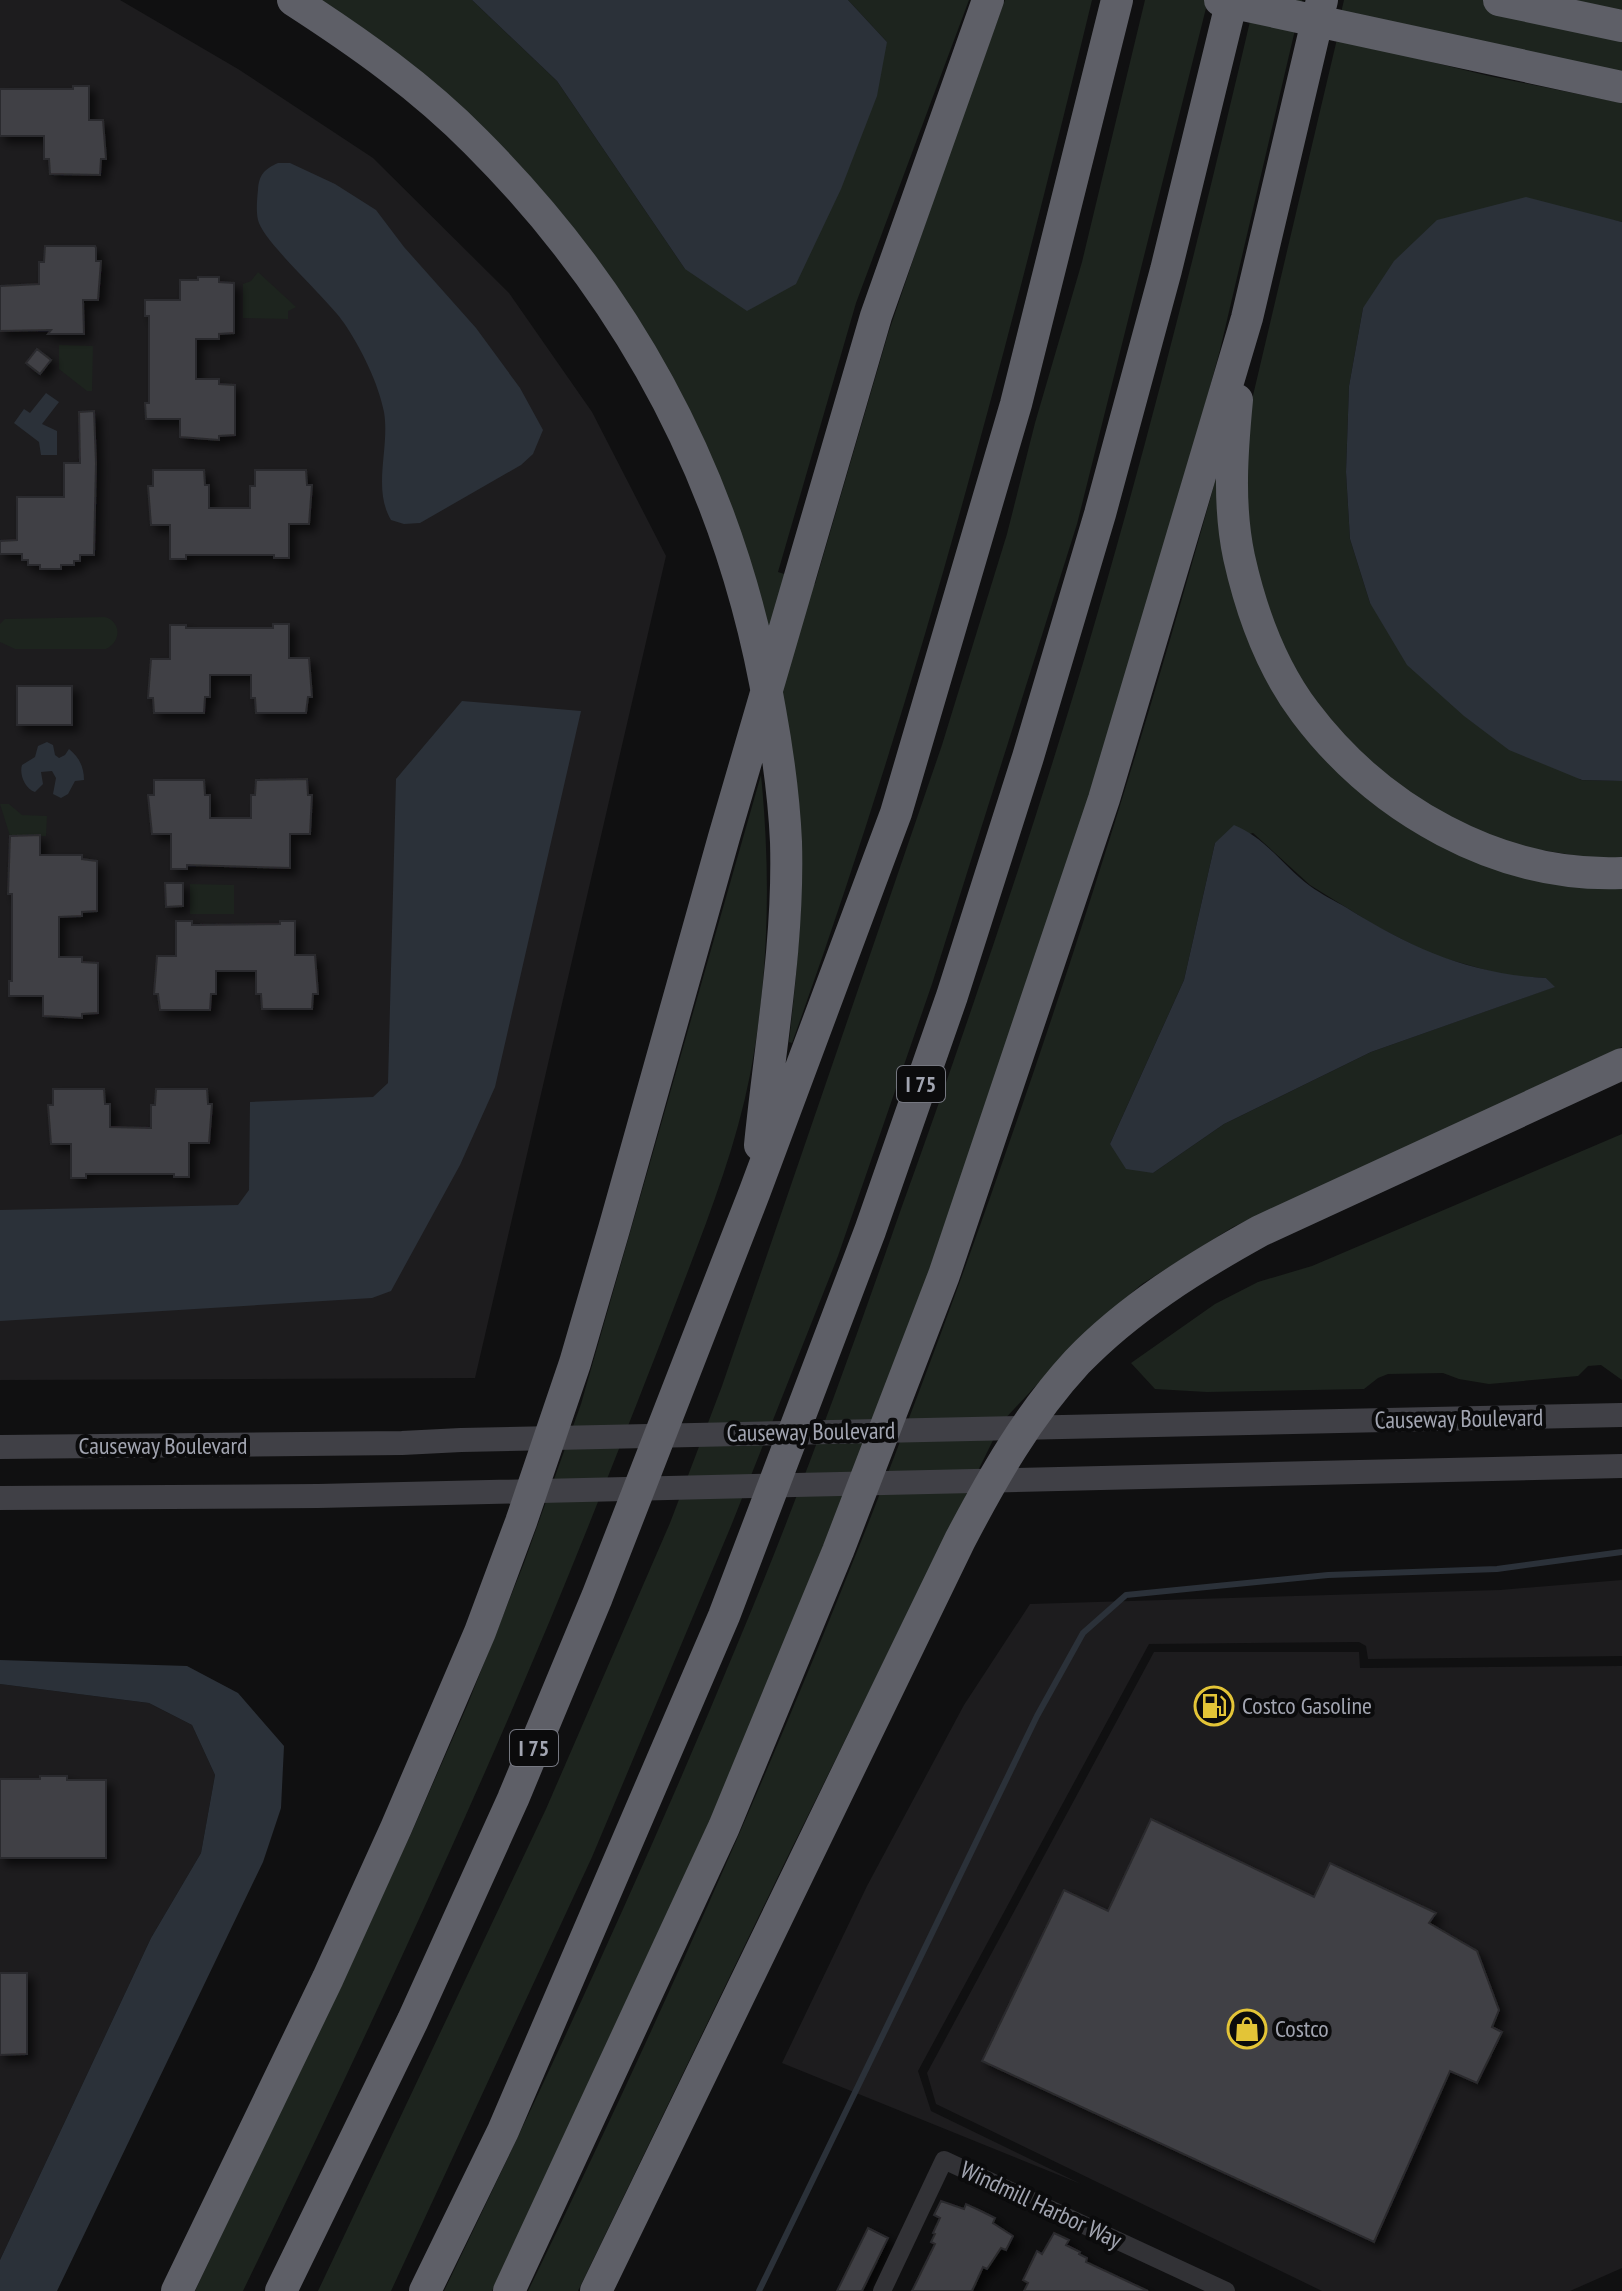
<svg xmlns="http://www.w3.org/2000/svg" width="1622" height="2291" viewBox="0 0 1622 2291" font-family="'PT Sans Narrow',sans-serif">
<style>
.built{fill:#1d1c1e}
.green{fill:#1d241e;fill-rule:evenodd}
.water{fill:#2b3139}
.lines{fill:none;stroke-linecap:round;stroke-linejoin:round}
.stream{stroke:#2b3139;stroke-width:6}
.building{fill:#404044;stroke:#2b2a2d;stroke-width:2;filter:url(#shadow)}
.street{stroke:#323236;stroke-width:18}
.secondary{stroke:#404046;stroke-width:24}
.highway{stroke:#5e5f67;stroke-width:32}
.labels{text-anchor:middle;stroke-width:8;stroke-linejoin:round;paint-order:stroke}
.shield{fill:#0b0b0c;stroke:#757780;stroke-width:2}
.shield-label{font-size:22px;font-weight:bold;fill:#a2a5b1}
.street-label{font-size:24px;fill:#a2a5b1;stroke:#0b0b0c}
.poi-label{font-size:24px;fill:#a2a5b1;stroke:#0b0b0c;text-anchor:start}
</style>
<defs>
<filter id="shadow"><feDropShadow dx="6" dy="6" stdDeviation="4" flood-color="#0009"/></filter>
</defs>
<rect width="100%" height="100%" fill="#101011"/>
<path class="built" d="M0 0H120L238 69 373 158 509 293 592 412 666 556 475 1378 0 1380Z
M1622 1580V1656L1368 1659 1366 1646 1359 1642 1149 1644 918 2071 931 2111 1081 2184 782 2063 867 1886 964 1705 1030 1604 1500 1590Z
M1154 1652H1359L1360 1668 1622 1666V2268L1570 2291H1322L936 2104 927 2073Z
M0 1684 149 1703 192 1725 215 1775 201 1853 151 1938 0 2260Z"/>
<path class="green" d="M321 0H472L557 81 685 269 887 42 848 0H969L856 303 778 572 815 584 888 334 953 142 1005 0H1092C1007 352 915 702 792 1043L789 1042C795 988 801 933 801 878 801 854 798 830 796 806 779 554 673 321 496 140 443 86 381 44 321 0Z
M1145 0H1208L1077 524 932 984 838 1256 731 1526 592 1857 391 2291H318L546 1809 670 1523 722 1386 942 745 1007 534 1035 423 1082 262Z
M1255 0H1302L1220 350 1145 625 1015 1032 898 1359 771 1685 607 2061 492 2291H444C547 2079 647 1863 737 1645 797 1502 850 1355 901 1209 966 1029 1028 847 1083 663 1148 444 1203 223 1255 0Z
M1344 0H1622V72L1341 13Z
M1337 39 1489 76 1622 103V222L1613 220 1363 308 1349 386 1346 472 1350 539 1370 603 1581 780 1622 781V863L1498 843 1379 777 1292 676 1247 552V421Z
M258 272 296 307 288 311V319L243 318V284L251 281Z
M59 345 93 346 92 391H87L59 369Z
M1216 478 1233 584 1371 796 1622 883V1047L1233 1227 1142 1284 1087 1331 1002 1422 786 1860 578 2291H528C651 2039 765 1784 868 1524 1003 1182 1118 832 1216 478ZM1253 833 1310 885 1376 926 1433 955 1507 976 1546 978 1554 987 1371 1052 1224 1124 1153 1173 1110 1144 1184 980 1215 843Z
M105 617C122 622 121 642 106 649H15L0 642V624L5 619Z
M761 775C771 875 769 976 750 1075 736 1147 709 1216 683 1284 652 1366 620 1446 588 1527 484 1787 365 2039 243 2291H195L410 1836 467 1706 524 1563 581 1404Z
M0 804H9L22 815 47 816 46 836H10Z
M190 884 234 885V914H190Z
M1622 1134V1380L1601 1365 1588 1366 1578 1376 1489 1384 1459 1379 1443 1373 1388 1374 1378 1378 1364 1389 1207 1392 1155 1389 1131 1363 1215 1304 1258 1282 1312 1266Z"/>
<path class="water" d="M472 0H848L887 42 877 96 841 189 796 284 747 311 685 269 557 81Z
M278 163H290L335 184 376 210 404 247 476 328 520 388 543 430 533 454 521 465 420 523 404 524 391 520C372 488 390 448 384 412 378 382 361 348 344 323 328 299 263 242 258 220 256 211 257 199 258 190 259 174 265 169 278 163Z
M1526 197 1622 222V781L1582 780 1509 750 1464 716 1407 665 1370 603 1350 539 1346 472 1349 386 1363 308 1394 261 1437 220Z
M46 393 59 402 42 424 57 431V455H41L39 442 14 423 24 409 30 413Z
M462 701 581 711 495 1087 460 1165 391 1291 372 1298 0 1321V1210L238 1205 249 1190 250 1102 373 1097 388 1083 396 779Z
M47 742 53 745 55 755 59 758 65 755 69 749C79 757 84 767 84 780L75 781 68 794 61 798 53 794 56 778 52 771 41 772 43 784 35 792C25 789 19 774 22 765L35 757 38 746Z
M1234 825C1266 838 1283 866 1310 886 1321 894 1335 901 1347 908 1411 948 1469 974 1546 978L1555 987 1371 1052 1224 1124 1153 1173 1126 1169 1110 1144 1184 980 1215 843Z
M0 1660 187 1666 238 1693 284 1746 281 1808 263 1862 57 2291H0V2260L151 1938 201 1853 215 1775 192 1725 149 1703 0 1684Z"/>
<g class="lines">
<path class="stream" d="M759 2291 1037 1716 1083 1633 1126 1595 1328 1575 1497 1569 1622 1552"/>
</g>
<path class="building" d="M73 86H89V120H103L106 159H101L100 175 50 174 49 159H44V136H0V89H73Z
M45 246H95L96 248V261H101L98 300H83L84 334H48L51 330 0 331V286L39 284V262H44Z
M198 277H219V282L234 283V333L219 334V339H196V379H219V384L235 385V435L219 436V440L180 437V419H146L145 403H149V316H145V300H180V280H198Z
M37 349 51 360 40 374 26 363Z
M94 411 96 463 94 555H80V561H74V565H61V569H40V565H28V560H22V554H0V541L17 540V497H64V463H80L79 412Z
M153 470H204L205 485H209V508H250V486H255V470H306L307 485H312L309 524H289V558H274V555H186V559H170V525H151L148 486H153Z
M273 624H289V658H309L312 697H308L306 713H256L255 698H251V675H210V697H205L204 713H154L153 698H148L151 659H170V625H186V628H273Z
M17 686H72V725H17Z
M307 779 308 795H312L310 834H290V868L187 865V869H171V834H152L148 795H154V780H204L205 795H210V818H251V795H255L256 780Z
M40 835V855H82V859L97 861V911L82 912V916L59 917V957H82V962L98 963V1013L82 1014V1018L43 1016V996H9V981H12V894H8L10 836Z
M165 883H183V906L166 907Z
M176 921H192V925L280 924V921H295V955H315L318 994H313L312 1009H262L261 994H256V971H216V994H211L210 1010H160L158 994H154L157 956H176Z
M53 1089H104L105 1104H110V1127L151 1128V1105H155L156 1089H207L208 1104H212L209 1143H189V1177H174V1174H86V1178H71V1144H51L48 1105H53Z
M40 1776H67V1780H106V1858H0V1779H40Z
M1151 1819 1314 1897 1330 1863 1436 1913 1429 1923 1477 1951 1499 2010 1492 2027 1502 2032 1477 2083 1450 2071 1374 2242 982 2061 1064 1890 1108 1911Z
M0 1973H27V2054L0 2055Z
M941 2201 964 2209 966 2204 981 2211 995 2218 993 2223 1013 2236 1006 2250 1001 2248 987 2269 983 2267 972 2291H912L935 2244 931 2242 935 2234 933 2233 940 2218 934 2215Z
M868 2228 888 2238 862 2291H837Z
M1054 2233 1069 2240 1066 2245 1080 2252 1079 2254 1087 2258 1086 2262 1148 2291H1024L1028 2283 1023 2280 1037 2251 1042 2254Z"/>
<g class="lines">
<path class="street" d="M882 2291 944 2160 1226 2291"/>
<path class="secondary" d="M0 1447 402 1443 461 1440 1622 1415
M0 1498 318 1496 1622 1466"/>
<path class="highway" d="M293 0C358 42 422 87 476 142 634 300 733 490 770 710 778 754 784 797 786 842 789 944 770 1044 760 1145
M1220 0 1622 87
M1499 0 1622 26
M1237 400C1232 452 1228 505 1239 557 1251 611 1271 667 1305 712 1378 809 1498 878 1622 873
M177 2291 328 1978 396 1828 480 1632 521 1522 575 1363 614 1229 724 837 876 316 988 0
M281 2291 413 2020 513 1799 597 1597 755 1191 896 813 1016 404 1117 0
M425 2291 503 2131 724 1616 870 1231 952 996 1028 757 1100 514 1166 270 1232 0
M509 2291 724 1827 838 1551 944 1275 1104 799 1247 318 1322 0
M596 2291 960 1540C993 1477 1028 1415 1077 1362 1129 1308 1195 1267 1260 1231L1622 1064"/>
</g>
<defs>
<symbol id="fuel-ring" viewBox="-11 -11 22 22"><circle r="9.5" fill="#0b0b0c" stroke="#e3c437" stroke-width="1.5"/><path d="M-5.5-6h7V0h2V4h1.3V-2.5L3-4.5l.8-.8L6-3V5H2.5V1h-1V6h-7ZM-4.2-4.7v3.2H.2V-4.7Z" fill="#e3c437"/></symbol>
<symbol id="shop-ring" viewBox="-11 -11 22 22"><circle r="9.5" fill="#0b0b0c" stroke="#e3c437" stroke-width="1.5"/><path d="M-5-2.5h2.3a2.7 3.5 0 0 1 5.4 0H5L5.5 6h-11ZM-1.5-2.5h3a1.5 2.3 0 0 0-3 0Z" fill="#e3c437"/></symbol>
</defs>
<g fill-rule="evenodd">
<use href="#fuel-ring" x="1192" y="1684" width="44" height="44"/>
<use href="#shop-ring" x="1225" y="2007" width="44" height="44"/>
</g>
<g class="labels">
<g class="shield">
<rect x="897" y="1066" width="48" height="36" rx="6"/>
<rect x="510" y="1730" width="48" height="36" rx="6"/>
</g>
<g class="shield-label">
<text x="921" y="1092">I 75</text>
<text x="534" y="1756">I 75</text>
</g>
<g class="street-label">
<text transform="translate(1459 1419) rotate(-1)" y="8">Causeway Boulevard</text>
<text transform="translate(811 1432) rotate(-1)" y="8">Causeway Boulevard</text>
<text x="163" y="1454">Causeway Boulevard</text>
<text transform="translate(1041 2205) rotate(25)" y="8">Windmill Harbor Way</text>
</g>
<g class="poi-label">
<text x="1242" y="1714">Costco Gasoline</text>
<text x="1275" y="2037">Costco</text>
</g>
</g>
</svg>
